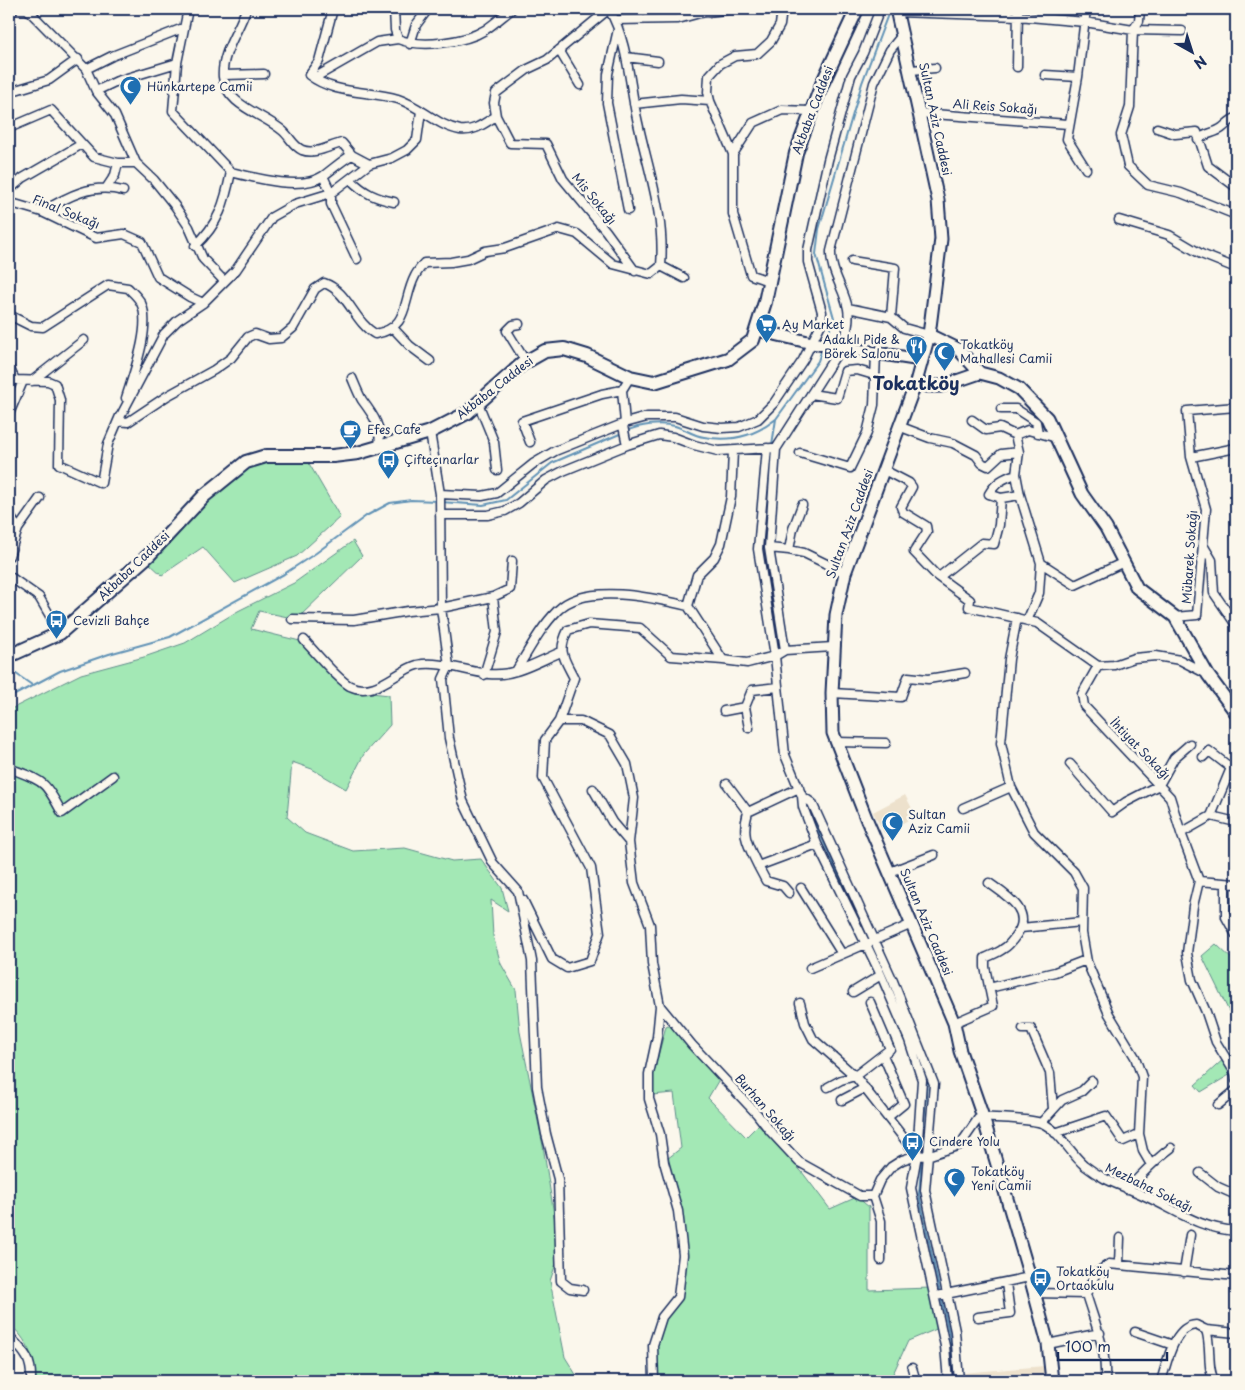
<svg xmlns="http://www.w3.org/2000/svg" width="1245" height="1390" viewBox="0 0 1245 1390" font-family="'Playpen Sans',sans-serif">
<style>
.built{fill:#ede1cc}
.green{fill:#a3e8b5;stroke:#5f8c8a}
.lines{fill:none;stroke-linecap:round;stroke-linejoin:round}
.stream{stroke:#6192b6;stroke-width:2}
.street-casing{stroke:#1b2f5e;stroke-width:11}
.secondary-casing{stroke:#1b2f5e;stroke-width:15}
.primary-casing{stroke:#1b2f5e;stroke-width:16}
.street{stroke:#fbf7ec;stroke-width:8}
.secondary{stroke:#fbf7ec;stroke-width:11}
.primary{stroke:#fbf7ec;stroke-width:12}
.labels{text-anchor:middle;stroke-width:5;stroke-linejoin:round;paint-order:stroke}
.poi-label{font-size:12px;fill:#1b2f5e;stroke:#fbf7ec;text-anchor:start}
.street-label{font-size:12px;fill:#1b2f5e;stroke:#fbf7ec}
.district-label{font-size:18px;font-weight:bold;fill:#1b2f5e;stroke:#fbf7ec}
</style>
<rect width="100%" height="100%" fill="#fbf7ec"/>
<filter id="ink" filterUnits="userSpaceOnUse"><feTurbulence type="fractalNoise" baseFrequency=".02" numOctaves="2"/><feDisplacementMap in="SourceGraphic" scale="10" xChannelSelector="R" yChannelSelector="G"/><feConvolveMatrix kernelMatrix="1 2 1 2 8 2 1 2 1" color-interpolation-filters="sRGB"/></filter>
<g filter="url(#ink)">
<path class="built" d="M905 795 916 816 884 833 873 812Z
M1044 1366 1046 1381H962V1373Z"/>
<path class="green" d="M263 460H307L340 517 297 556 235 583 203 547 162 575 150 564 195 512 239 470Z
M353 541 362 556 297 619 259 611 251 629 300 641 346 690 389 695 390 725 364 754 346 789 312 769 292 762 287 817 305 833 353 851 405 848 452 861 481 859 502 888 508 911 491 900 493 936 501 964 516 990 520 1032 543 1146 560 1252 550 1281 565 1357 580 1381H35C34 1358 28 1339 9 1324V710L81 674 144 657 185 643 238 611 294 583Z
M1216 944 1236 963V1026L1202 956Z
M673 1023 721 1076 708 1098 746 1137 758 1125 802 1172 830 1209 857 1197 869 1207V1290L931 1288 939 1328 908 1341 892 1376 893 1381H656L653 1338 682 1278 680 1224 667 1159 681 1148 674 1093 652 1095V1079L666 1026Z
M1236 1048V1071L1201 1092 1195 1085Z"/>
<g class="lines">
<path class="stream" d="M826 340 834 318 816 254 819 229 862 83 890 9
M626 431C640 425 660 422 675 426 685 429 694 436 704 437 730 442 755 436 776 419
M772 445 776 419 818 361 822 349
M769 469 772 449
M441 502 483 505 506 500 552 463 622 433
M9 669 32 685
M9 698 60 671 109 654 170 637 284 574 316 553 366 516 390 503 411 500 437 501
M806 803 868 940
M922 1153 927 1082 924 1073
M922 1157 919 1194 940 1293
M941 1297 950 1338 954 1381"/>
<defs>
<path id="street" d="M18 9H36
M188 9 177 63 173 111 231 172C225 202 219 224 195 246
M246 9C239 31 221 53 223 77 226 106 264 114 283 131 290 137 293 146 302 150 315 155 329 146 342 143L352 155 369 164
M333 9 319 61 309 75C335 95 368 90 398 99 420 106 437 126 460 130 474 132 485 123 496 116L494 103 496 93 528 69 547 60 609 9
M394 9 395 30 398 39C420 48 464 43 485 30 494 24 503 16 512 9
M1140 9 1139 21 1133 30 1130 107 1121 135 1128 166 1148 185 1181 193 1236 215
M28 10 86 69 96 91 115 115 136 163
M897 12 1018 16 1085 22 1133 30 1182 31
M615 20 678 19 700 13 732 9
M618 29 608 74 607 103 628 210
M410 44 416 25 428 9
M559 50 580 85
M626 57 658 61
M1017 67 1018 9
M86 69 112 56 183 28
M911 70 935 68
M223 75 264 74
M1045 75 1078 77
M314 78 377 42 398 39
M96 91 117 81 177 63
M9 92 49 80 78 59
M634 104 681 99 710 101
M421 111 417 140 407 150 392 158 369 164 331 193 295 204 272 217 236 270 203 303 178 320 164 334 118 421 128 422 167 396 214 370 231 358 248 337 255 334 269 339 281 338 293 328 315 289 324 283C348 291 354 322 375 334 410 328 402 301 415 276 417 272 421 267 424 263L451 262 468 259 485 251 505 248 559 229 577 234 613 264 651 274 661 266C665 215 649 173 638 123 629 85 629 44 609 9
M920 113 1068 124
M496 116 510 143 546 144 563 179 606 231 635 271
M9 128 51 110 94 157 118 163H136L154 180 175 206 189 227 203 259 224 281
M1157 128 1175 134 1197 132 1208 166 1236 187
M1198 139C1207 133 1215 133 1222 128 1227 124 1230 120 1236 118
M733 154 753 123 782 110 810 111
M1086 169 1067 139 1078 77 1086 9
M231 172C255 178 301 191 323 176 333 169 341 161 352 155
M323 176 331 193V204L357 259
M351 180C364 193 375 198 394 202
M107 187 115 175 118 163
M9 190 23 178 82 144
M9 206 15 204 42 212 96 238 124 234 142 242 158 277 190 297 203 303
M42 212C68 196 92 183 123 191
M1119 220 1169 235 1201 254 1236 268
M852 261 895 268 891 317
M661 266 684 278
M769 281 751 275 733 214V154L710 101 708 92 709 76 720 64 735 56 757 54 771 41 780 25 782 9
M848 308 891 317 904 328 929 335
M9 315 31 326 43 327 108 285 128 288C132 292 138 297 141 303 152 326 133 375 126 398
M519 324 513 325 507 331 526 362
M393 328 410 346 430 361
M9 367 15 380 48 381 55 384 60 400 59 464 101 483 108 444 120 416
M352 378C355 385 358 393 362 400 374 416 382 427 379 448
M32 381 84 340
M811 394 837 398 845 371 857 370 874 375
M478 403 494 442 497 470
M1001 409H1016L1036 422 1038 433
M9 414 23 381
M972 420 986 430 1000 428 1015 435
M901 427 930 438 953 443 976 455 982 463 988 466 1001 454 1019 452
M430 432 440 494 441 608 449 666 443 679 449 738 463 801 493 863 518 891 532 961 537 1087 546 1134 558 1179 561 1281 570 1288 583 1290
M530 442 522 421 602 394 622 390
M627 445 623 426 625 423 622 390 630 377
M767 448 758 549 775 656 785 755 802 796 803 807 817 844 881 975 909 1040 922 1080 917 1155 911 1188 945 1346 948 1381
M733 451 731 497 721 544 714 558 697 575 688 606 723 660 747 663 775 656 785 650 833 647
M800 453 850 468 867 433 874 405 876 353
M1191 457 1236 448
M884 470 909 483 912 487 901 507 903 512 926 526 927 532 914 552 937 576 970 600 969 607 1037 623 1098 666 1114 665 1134 658 1156 656 1180 660 1207 674
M1016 474C1004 478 996 482 989 494L1001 498 1020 495
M440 494 482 496 497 493 533 464 555 451 625 423 647 417H675L703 426 722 428 739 427 758 419 774 403 803 360 821 324 822 312 808 262V250L828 160 851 76 863 53 880 9
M802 505 793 529 789 550 804 553 845 573
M9 514 18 529
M440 515H488L505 511 519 503 546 480 563 471 627 445 659 435 673 437 694 445 718 451 772 448
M1203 545 1212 560 1214 593 1236 625
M769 548 789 550
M9 556 18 529 40 498
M1041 563 1075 585 1122 563
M9 576 39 597 60 633
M939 577 982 543 994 544 999 525 1001 498
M1175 617 1197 615 1206 509 1191 457 1187 411 1236 407
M1017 618 1009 659 1001 743 1011 787 1034 832 1074 872 1083 888 1082 933 1087 962 1109 1014 1135 1057 1142 1077 1139 1134 1143 1151 1150 1163
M292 619 354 620 408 611 441 608 493 597 510 589 512 561
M1027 621 1039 593 1041 563 1020 495 1016 474 1019 452 1015 435 1028 430 1057 438
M304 640C314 651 339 681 350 686 375 698 396 671 417 665 439 660 468 672 489 674 514 677 539 661 561 652
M785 650 769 548 776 449 845 341C847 330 850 320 848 309 845 290 830 272 831 251L874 83 890 50 903 34
M1098 666 1082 694 1084 706 1170 797 1181 833 1199 881 1193 906 1187 953 1192 980 1206 1012 1216 1042 1235 1073 1236 1080
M516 671C529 650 540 628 558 610 585 582 655 598 688 606
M484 675 497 632 493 597
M832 693 901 697 908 677 928 679 965 673
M724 711 745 707
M559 721H581L610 735 627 764 634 798 629 842 634 883 650 925 652 964 660 1006 657 1037 649 1074V1099L660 1134 664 1162 678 1211 683 1255 678 1297 662 1317 653 1345 654 1381
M749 728 745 707 752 690 778 687
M836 742 886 743
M1070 764 1112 812 1126 802 1159 785 1174 758 1190 744
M9 768C44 782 44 779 62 813L113 776
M727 784 748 812
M799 788 748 812C741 836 748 845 758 866L817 844
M593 789 612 822 629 842
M802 796 812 803 893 981 934 1084 925 1190 955 1331 959 1381
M963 808 1011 787
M1211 816 1236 822
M1181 833 1211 816 1231 768 1209 751 1203 757
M758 866 766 881 783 886 789 893
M890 872 934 855
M1199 881 1236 884
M1226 884V917L1236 935
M801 888 842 954
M523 900 552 959 567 968 590 961 600 933 591 868 543 778 545 740 559 721 574 678C564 658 557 652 568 630L589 624 640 628 671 656 723 660
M1021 928 1082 922
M810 968 912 924
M989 988 1055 972 1086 960
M853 992 881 975
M800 1003 805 1023 813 1039 855 1076 917 1155
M660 1006 692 1045 757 1114 771 1132 799 1162 860 1196H873
M954 1023 993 1006 985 967V958C991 955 998 953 1003 949 1009 946 1013 940 1017 934 1033 911 1007 896 989 883
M1023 1029H1031L1050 1073 1053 1109
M883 1055 904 1104 888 1117
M828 1087 841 1080 855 1076 890 1049 870 1002
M842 1100 865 1088
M1218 1105 1236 1090
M1041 1123 1062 1100 1082 1091 1092 1081
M1055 1133 1106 1116 1123 1141 1139 1134
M1200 1173 1218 1187 1236 1195
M1127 1189C1142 1175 1154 1160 1171 1148
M881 1260V1221L873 1196 880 1180 891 1167 902 1160 917 1155 927 1156 960 1145 978 1119 983 1117C999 1119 1030 1118 1044 1124 1060 1132 1070 1153 1084 1165 1107 1183 1120 1184 1145 1196 1178 1211 1198 1228 1236 1231
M1119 1264 1120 1238
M1184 1272 1190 1235
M1034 1293 1086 1294
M1086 1294 1096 1273 1109 1264 1236 1276
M1086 1294C1095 1324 1107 1349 1105 1381
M936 1296 1030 1277
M978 1317 1010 1313 1006 1283
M1206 1330C1212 1346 1206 1370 1215 1381
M1135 1332 1173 1345
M9 1336C24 1352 32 1358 31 1381
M1048 1344 1100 1333
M912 1368 916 1381
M1161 1381C1167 1364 1173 1326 1196 1325L1206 1330 1236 1333"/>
<path id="secondary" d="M896 9 938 200 941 239 929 335 916 382 845 573 836 615 832 693 833 733 866 818 954 1023 960 1051 983 1117 1030 1277 1048 1344 1052 1381
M758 330 812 343 921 360
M929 335 958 349 980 373
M916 382 927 386H942L980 373 999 378 1019 389 1047 418 1082 494 1106 528 1137 588 1175 617 1208 675 1236 713"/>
<path id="primary" d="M9 656 60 633 149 555 204 496 246 462 266 456H333L358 453 430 432 467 413 522 364 545 351 564 349 587 356 630 377 654 382 728 359 753 340 765 302 796 153 822 84 857 9"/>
</defs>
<use href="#street" class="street-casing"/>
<use href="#secondary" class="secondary-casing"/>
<use href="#primary" class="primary-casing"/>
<use href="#street" class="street"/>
<use href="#secondary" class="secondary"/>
<use href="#primary" class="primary"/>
</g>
</g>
<defs>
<symbol id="mosque-pin" viewBox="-11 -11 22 30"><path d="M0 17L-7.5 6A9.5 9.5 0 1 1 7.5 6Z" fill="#1f6fb2" stroke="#fbf7ec"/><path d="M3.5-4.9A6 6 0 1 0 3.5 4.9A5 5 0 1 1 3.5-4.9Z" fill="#fff"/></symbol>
<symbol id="supermarket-pin" viewBox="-11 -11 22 30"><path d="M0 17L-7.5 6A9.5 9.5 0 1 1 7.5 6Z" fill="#1f6fb2" stroke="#fbf7ec"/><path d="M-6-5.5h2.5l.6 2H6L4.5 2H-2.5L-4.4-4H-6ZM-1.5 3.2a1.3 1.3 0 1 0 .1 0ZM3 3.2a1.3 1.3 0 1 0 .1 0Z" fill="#fff"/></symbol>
<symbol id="restaurant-pin" viewBox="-11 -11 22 30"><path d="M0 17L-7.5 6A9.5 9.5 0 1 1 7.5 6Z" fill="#1f6fb2" stroke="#fbf7ec"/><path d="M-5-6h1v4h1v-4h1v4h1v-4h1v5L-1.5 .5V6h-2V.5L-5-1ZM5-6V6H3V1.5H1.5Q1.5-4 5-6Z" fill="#fff"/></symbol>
<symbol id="cafe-pin" viewBox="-11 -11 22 30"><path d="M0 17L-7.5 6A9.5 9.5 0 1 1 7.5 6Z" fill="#1f6fb2" stroke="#fbf7ec"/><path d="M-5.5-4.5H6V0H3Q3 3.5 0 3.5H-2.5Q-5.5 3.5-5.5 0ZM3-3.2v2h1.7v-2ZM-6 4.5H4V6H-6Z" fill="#fff"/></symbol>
<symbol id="bus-pin" viewBox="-11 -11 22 30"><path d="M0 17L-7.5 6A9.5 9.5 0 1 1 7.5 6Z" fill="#1f6fb2" stroke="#fbf7ec"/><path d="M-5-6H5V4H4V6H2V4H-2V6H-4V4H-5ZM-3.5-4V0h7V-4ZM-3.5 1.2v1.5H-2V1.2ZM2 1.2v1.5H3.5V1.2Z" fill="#fff"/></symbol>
</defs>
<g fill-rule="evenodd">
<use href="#mosque-pin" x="118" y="74" width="25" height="34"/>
<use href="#supermarket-pin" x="754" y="312" width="25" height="34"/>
<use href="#restaurant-pin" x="904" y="334" width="25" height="34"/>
<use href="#mosque-pin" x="932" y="340" width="25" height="34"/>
<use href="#cafe-pin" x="338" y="418" width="25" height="34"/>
<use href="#bus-pin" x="376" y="448" width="25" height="34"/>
<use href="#bus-pin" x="44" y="608" width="25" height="34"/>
<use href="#mosque-pin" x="880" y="810" width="25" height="34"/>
<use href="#bus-pin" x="900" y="1130" width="25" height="34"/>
<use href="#mosque-pin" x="942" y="1166" width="25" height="34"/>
<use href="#bus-pin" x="1028" y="1266" width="25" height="34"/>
</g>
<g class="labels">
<g class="poi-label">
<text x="147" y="91">Hünkartepe Camii</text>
<text x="782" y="329">Ay Market</text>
<text x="900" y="344" text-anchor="end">Adaklı Pide &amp;<tspan x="900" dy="14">Börek Salonu</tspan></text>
<text x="960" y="349">Tokatköy<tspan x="960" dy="14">Mahallesi Camii</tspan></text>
<text x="367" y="434">Efes Cafe</text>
<text x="404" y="464">Çifteçınarlar</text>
<text x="73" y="625">Cevizli Bahçe</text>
<text x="908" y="819">Sultan<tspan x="908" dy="14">Aziz Camii</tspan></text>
<text x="929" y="1146">Cindere Yolu</text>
<text x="971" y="1176">Tokatköy<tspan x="971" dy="14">Yeni Camii</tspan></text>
<text x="1056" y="1276">Tokatköy<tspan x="1056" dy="14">Ortaokulu</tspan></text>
</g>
<g class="street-label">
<text transform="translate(995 107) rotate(4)" y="4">Ali Reis Sokağı</text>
<text transform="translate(813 110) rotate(-69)" y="4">Akbaba Caddesi</text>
<text transform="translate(935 119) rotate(78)" y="4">Sultan Aziz Caddesi</text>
<text transform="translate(594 199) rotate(51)" y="4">Mis Sokağı</text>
<text transform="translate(66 212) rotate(22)" y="4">Final Sokağı</text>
<text transform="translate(495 388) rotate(-38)" y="4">Akbaba Caddesi</text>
<text transform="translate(850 524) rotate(-70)" y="4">Sultan Aziz Caddesi</text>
<text transform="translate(1190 557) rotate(-86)" y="4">Mübarek Sokağı</text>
<text transform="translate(134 566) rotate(-44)" y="4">Akbaba Caddesi</text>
<text transform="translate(1140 749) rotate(46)" y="4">İhtiyat Sokağı</text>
<text transform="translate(926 922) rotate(67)" y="4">Sultan Aziz Caddesi</text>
<text transform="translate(765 1108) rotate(49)" y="4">Burhan Sokağı</text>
<text transform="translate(1149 1188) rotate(26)" y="4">Mezbaha Sokağı</text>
</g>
<g class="district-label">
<text x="916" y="390">Tokatköy</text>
</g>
</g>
<rect width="1245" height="1390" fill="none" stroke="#fbf7ec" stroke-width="30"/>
<rect x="15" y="15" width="1215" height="1360" fill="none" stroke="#1b2f5e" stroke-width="2" filter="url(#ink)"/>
<g transform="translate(1192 52) rotate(141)" stroke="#fbf7ec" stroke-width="4" paint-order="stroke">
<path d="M0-4L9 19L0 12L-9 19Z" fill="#1b2f5e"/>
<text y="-8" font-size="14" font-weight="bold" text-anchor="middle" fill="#1b2f5e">N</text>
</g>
<path d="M1058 1352v8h109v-8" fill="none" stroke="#1b2f5e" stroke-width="2.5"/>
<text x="1065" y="1352" font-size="15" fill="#1b2f5e" stroke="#fbf7ec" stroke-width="4" paint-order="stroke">100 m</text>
</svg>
